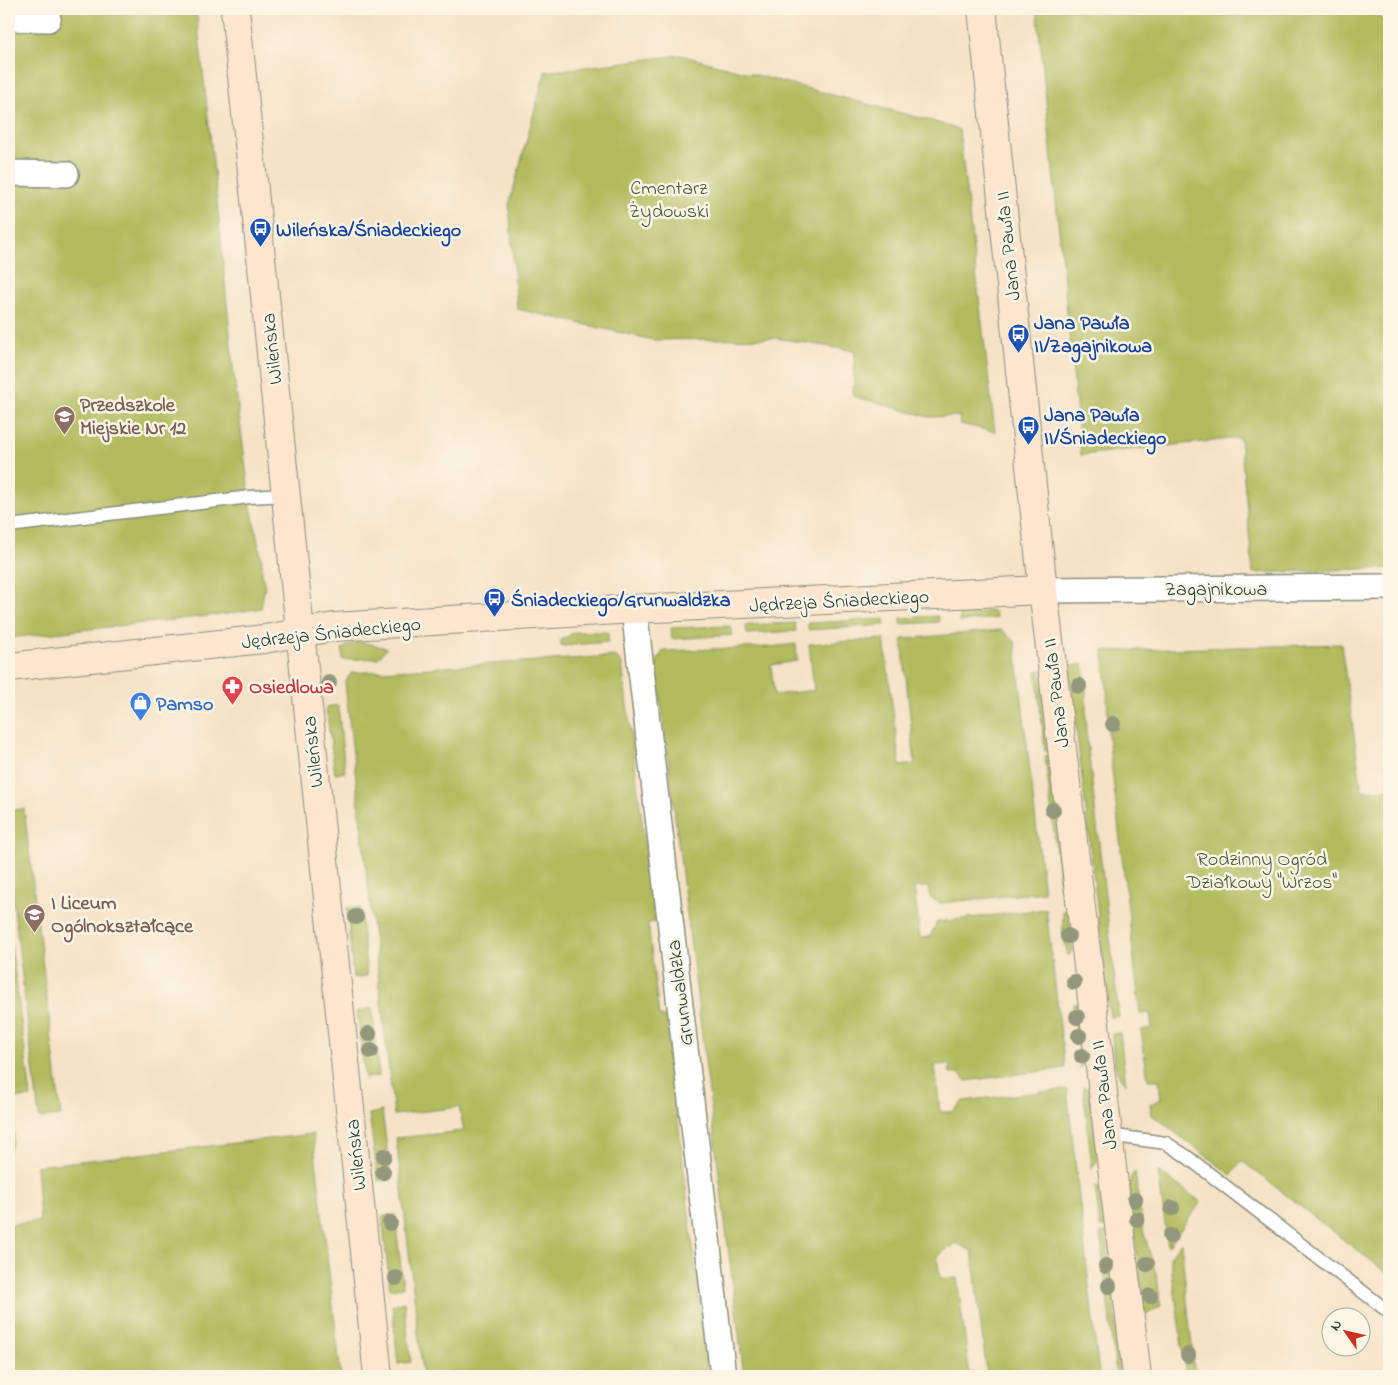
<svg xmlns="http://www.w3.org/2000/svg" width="1398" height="1385" viewBox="0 0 1398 1385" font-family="'Indie Flower',sans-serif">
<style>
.green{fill:#b0bb5d;stroke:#687c48}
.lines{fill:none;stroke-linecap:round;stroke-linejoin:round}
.lane-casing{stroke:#8a8f7c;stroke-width:15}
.street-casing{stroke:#8a8f7c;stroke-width:28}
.secondary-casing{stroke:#8a8f7c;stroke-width:30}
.lane{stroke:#fff;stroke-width:12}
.street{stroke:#fff;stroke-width:25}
.secondary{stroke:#fde5d0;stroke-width:28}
.tree{fill:#93987b}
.labels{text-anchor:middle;stroke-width:5;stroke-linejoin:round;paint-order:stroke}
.park-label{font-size:20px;fill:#435c3e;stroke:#fcf5e5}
.transit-label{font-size:20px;font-weight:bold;fill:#164399;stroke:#fcf5e5;text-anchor:start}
.street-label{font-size:20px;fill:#1f3d34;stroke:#fcf5e5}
.education-label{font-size:20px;font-weight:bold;fill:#785e54;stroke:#fcf5e5;text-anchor:start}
.health-label{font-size:20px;font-weight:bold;fill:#be3a42;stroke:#fcf5e5;text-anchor:start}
.shop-label{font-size:20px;font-weight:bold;fill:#366cbe;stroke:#fcf5e5;text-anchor:start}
</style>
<rect width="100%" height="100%" fill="#fcf5e5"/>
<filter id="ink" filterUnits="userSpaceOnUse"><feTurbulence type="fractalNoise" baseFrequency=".02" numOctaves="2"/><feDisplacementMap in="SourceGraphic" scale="10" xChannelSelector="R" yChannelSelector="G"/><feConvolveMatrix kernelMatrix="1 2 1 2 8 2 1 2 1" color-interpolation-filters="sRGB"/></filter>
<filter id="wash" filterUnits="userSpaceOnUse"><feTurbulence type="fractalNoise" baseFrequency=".0096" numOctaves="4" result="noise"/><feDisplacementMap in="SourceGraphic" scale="20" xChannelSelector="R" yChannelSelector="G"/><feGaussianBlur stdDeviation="1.12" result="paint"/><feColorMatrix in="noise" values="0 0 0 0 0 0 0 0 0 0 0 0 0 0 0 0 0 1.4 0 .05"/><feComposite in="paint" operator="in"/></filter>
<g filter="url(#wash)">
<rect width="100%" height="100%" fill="#f5e1c5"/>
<path class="green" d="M9 9H196L216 189 234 376 251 507 262 561V576L265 586 261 608 226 614 9 638Z
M1037 9H1369L1389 25V568L1253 573 1240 438 1081 455Z
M680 55 932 121 959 130 995 432 960 424 959 416 929 417 853 396 855 351 776 338 653 340 517 309 509 205 545 72Z
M991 611 995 612 996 618 960 622V614Z
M938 616 939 622 901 624V618Z
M885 619V625L808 630V623Z
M795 623 796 631 747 634 746 625Z
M731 626 732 635 672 639 671 628Z
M1002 630 1015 641 1044 892 940 903 930 897 928 887H914L920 938 930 937 937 922 1046 909 1065 1068 966 1081 959 1073H950L949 1064 935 1065 940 1112H952L963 1101 1067 1089 1099 1375 1087 1376H987L972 1251 956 1243 937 1256 940 1279 957 1278 970 1376H744L656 663 663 651 770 647 796 644 797 661 771 665 774 695 814 690 809 644 884 639 900 766 915 764 902 639Z
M575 632H608V642L561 646V640Z
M355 642H362L387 648 378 658 343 660 342 649Z
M1341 644 1362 791 1389 789V1275L1242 1161 1231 1175 1151 1114 1150 1104 1161 1099 1159 1080H1148L1141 1030 1152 1028 1150 1013 1140 1014 1108 735 1107 685 1103 651Z
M615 656 622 664 655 922 648 923 659 1016 666 1017 708 1376H423L396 1138 464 1131 459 1107 394 1115 345 683 351 673Z
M1083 664 1086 683V731L1119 1016 1110 1017 1069 666Z
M1040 670 1050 751H1045L1036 671Z
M338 705 345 772 335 774 326 707Z
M1050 755 1065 887 1061 892 1045 756Z
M24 809 61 1116 39 1118 9 867V810Z
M360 907 367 976 353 978 347 908Z
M1063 910 1069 913 1073 951 1068 956 1063 934Z
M9 929 31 1097 9 1099Z
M1079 1003 1086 1060 1080 1068 1073 1004Z
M372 1008 379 1076 365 1078 357 1011Z
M1120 1033 1126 1084C1112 1073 1113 1050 1112 1034Z
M1083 1086 1089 1090 1098 1160 1092 1168Z
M9 1109 14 1136 9 1154Z
M382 1111 391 1179 378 1181 369 1114Z
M313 1134 341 1376H9V1225L40 1221 36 1166Z
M1158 1171 1201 1202 1168 1247Z
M1135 1172 1143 1230 1157 1277 1161 1306 1144 1316 1129 1185 1131 1176Z
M1095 1186 1101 1190 1105 1227H1100Z
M395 1215 403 1287 390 1289 382 1216Z
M1106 1232 1121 1363 1116 1376 1100 1233Z
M1181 1242 1195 1376H1186L1170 1257Z
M404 1302 411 1362 398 1364 392 1305Z"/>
</g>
<g filter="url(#ink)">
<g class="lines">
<defs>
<path id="lane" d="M9 526 250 497 286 495
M1108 1135 1166 1143 1186 1156 1389 1312"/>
<path id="street" d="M9 18 48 19
M9 173 66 174
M1043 590 1389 587
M634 609 723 1376"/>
<path id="secondary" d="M235 9 378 1376
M982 9 1043 590 1137 1376
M9 667 264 639 334 627 634 609 1043 590"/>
</defs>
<use href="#lane" class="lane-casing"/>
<use href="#street" class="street-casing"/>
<use href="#secondary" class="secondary-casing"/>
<use href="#lane" class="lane"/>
<use href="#street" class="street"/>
<use href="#secondary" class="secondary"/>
</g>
<g class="tree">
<circle cx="329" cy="683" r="8"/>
<circle cx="1079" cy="686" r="8"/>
<circle cx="1113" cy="724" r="8"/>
<circle cx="1053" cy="810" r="8"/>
<circle cx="356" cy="917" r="8"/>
<circle cx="1068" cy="936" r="8"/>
<circle cx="1074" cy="982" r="8"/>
<circle cx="1077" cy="1017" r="8"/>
<circle cx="369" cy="1034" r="8"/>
<circle cx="1079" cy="1036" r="8"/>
<circle cx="371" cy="1051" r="8"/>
<circle cx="1082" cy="1056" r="8"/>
<circle cx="384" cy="1156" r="8"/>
<circle cx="383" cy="1172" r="8"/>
<circle cx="1135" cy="1200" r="8"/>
<circle cx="1172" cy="1208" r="8"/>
<circle cx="1137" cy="1219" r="8"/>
<circle cx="390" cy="1223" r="8"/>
<circle cx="1170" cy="1236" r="8"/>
<circle cx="1147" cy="1264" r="8"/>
<circle cx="1106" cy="1266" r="8"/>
<circle cx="396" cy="1278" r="8"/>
<circle cx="1109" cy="1286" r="8"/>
<circle cx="1150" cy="1296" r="8"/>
<circle cx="1188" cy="1355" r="8"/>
</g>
</g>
<defs>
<symbol id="bus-pin" viewBox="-11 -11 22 30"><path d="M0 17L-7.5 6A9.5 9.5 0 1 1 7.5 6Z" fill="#1a4fb4" stroke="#fcf5e5"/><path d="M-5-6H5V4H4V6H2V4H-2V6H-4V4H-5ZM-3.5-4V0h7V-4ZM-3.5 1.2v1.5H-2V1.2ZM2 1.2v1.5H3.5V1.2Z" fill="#fff"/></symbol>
<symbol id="school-pin" viewBox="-11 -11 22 30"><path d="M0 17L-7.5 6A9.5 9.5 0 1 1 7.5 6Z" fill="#8d6e63" stroke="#fcf5e5"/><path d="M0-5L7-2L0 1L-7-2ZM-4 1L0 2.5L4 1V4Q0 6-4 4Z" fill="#fff"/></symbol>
<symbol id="pharmacy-pin" viewBox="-11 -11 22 30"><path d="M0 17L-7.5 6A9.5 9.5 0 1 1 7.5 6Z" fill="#e0444e" stroke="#fcf5e5"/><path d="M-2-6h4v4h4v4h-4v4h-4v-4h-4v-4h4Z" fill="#fff"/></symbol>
<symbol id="shop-pin" viewBox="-11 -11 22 30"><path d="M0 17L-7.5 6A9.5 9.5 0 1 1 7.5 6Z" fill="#3f7fe0" stroke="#fcf5e5"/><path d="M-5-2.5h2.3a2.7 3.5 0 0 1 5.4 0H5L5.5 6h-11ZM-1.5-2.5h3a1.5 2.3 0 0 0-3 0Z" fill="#fff"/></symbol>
</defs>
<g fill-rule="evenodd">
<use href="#bus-pin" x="248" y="216" width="25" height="34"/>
<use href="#bus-pin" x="1006" y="322" width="25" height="34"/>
<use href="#school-pin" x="52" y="404" width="25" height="34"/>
<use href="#bus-pin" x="1016" y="414" width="25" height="34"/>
<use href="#bus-pin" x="482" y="586" width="25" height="34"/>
<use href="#pharmacy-pin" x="220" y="674" width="25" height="34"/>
<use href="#shop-pin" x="128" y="690" width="25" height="34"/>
<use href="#school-pin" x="22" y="902" width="25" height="34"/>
</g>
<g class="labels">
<g class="park-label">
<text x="669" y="194">Cmentarz<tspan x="669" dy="23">Żydowski</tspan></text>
<text x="1262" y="865">Rodzinny Ogród<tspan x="1262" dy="23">Działkowy "Wrzos"</tspan></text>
</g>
<g class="transit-label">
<text x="276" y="236">Wileńska/Śniadeckiego</text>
<text x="1034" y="329">Jana Pawła<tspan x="1034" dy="23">II/Zagajnikowa</tspan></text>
<text x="1044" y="421">Jana Pawła<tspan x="1044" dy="23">II/Śniadeckiego</tspan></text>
<text x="511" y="606">Śniadeckiego/Grunwaldzka</text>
</g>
<g class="street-label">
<text transform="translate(1007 246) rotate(-96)" y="7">Jana Pawła II</text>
<text transform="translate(271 349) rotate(-96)" y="7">Wileńska</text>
<text x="1216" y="595">Zagajnikowa</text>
<text transform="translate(839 600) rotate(-3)" y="7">Jędrzeja Śniadeckiego</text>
<text transform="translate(331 632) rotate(-6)" y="7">Jędrzeja Śniadeckiego</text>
<text transform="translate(1055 693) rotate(-97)" y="7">Jana Pawła II</text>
<text transform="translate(312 752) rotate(-96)" y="7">Wileńska</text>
<text transform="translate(679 993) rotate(-97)" y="7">Grunwaldzka</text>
<text transform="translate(1103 1095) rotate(-97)" y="7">Jana Pawła II</text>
<text transform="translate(355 1155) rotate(-96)" y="7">Wileńska</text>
</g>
<g class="education-label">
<text x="80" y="411">Przedszkole<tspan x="80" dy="23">Miejskie Nr 12</tspan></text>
<text x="51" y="909">I Liceum<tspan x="51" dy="23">Ogólnokształcące</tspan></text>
</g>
<g class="health-label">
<text x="249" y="693">Osiedlowa</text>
</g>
<g class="shop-label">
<text x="156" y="710">Pamso</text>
</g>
</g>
<rect width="1398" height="1385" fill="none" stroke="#fcf5e5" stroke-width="30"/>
<g transform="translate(1346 1332) rotate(304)"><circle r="24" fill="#fcf5e5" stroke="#a4ab9e"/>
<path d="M0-4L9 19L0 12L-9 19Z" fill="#c8321e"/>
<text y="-8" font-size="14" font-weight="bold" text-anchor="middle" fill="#1f3d34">N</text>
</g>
</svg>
